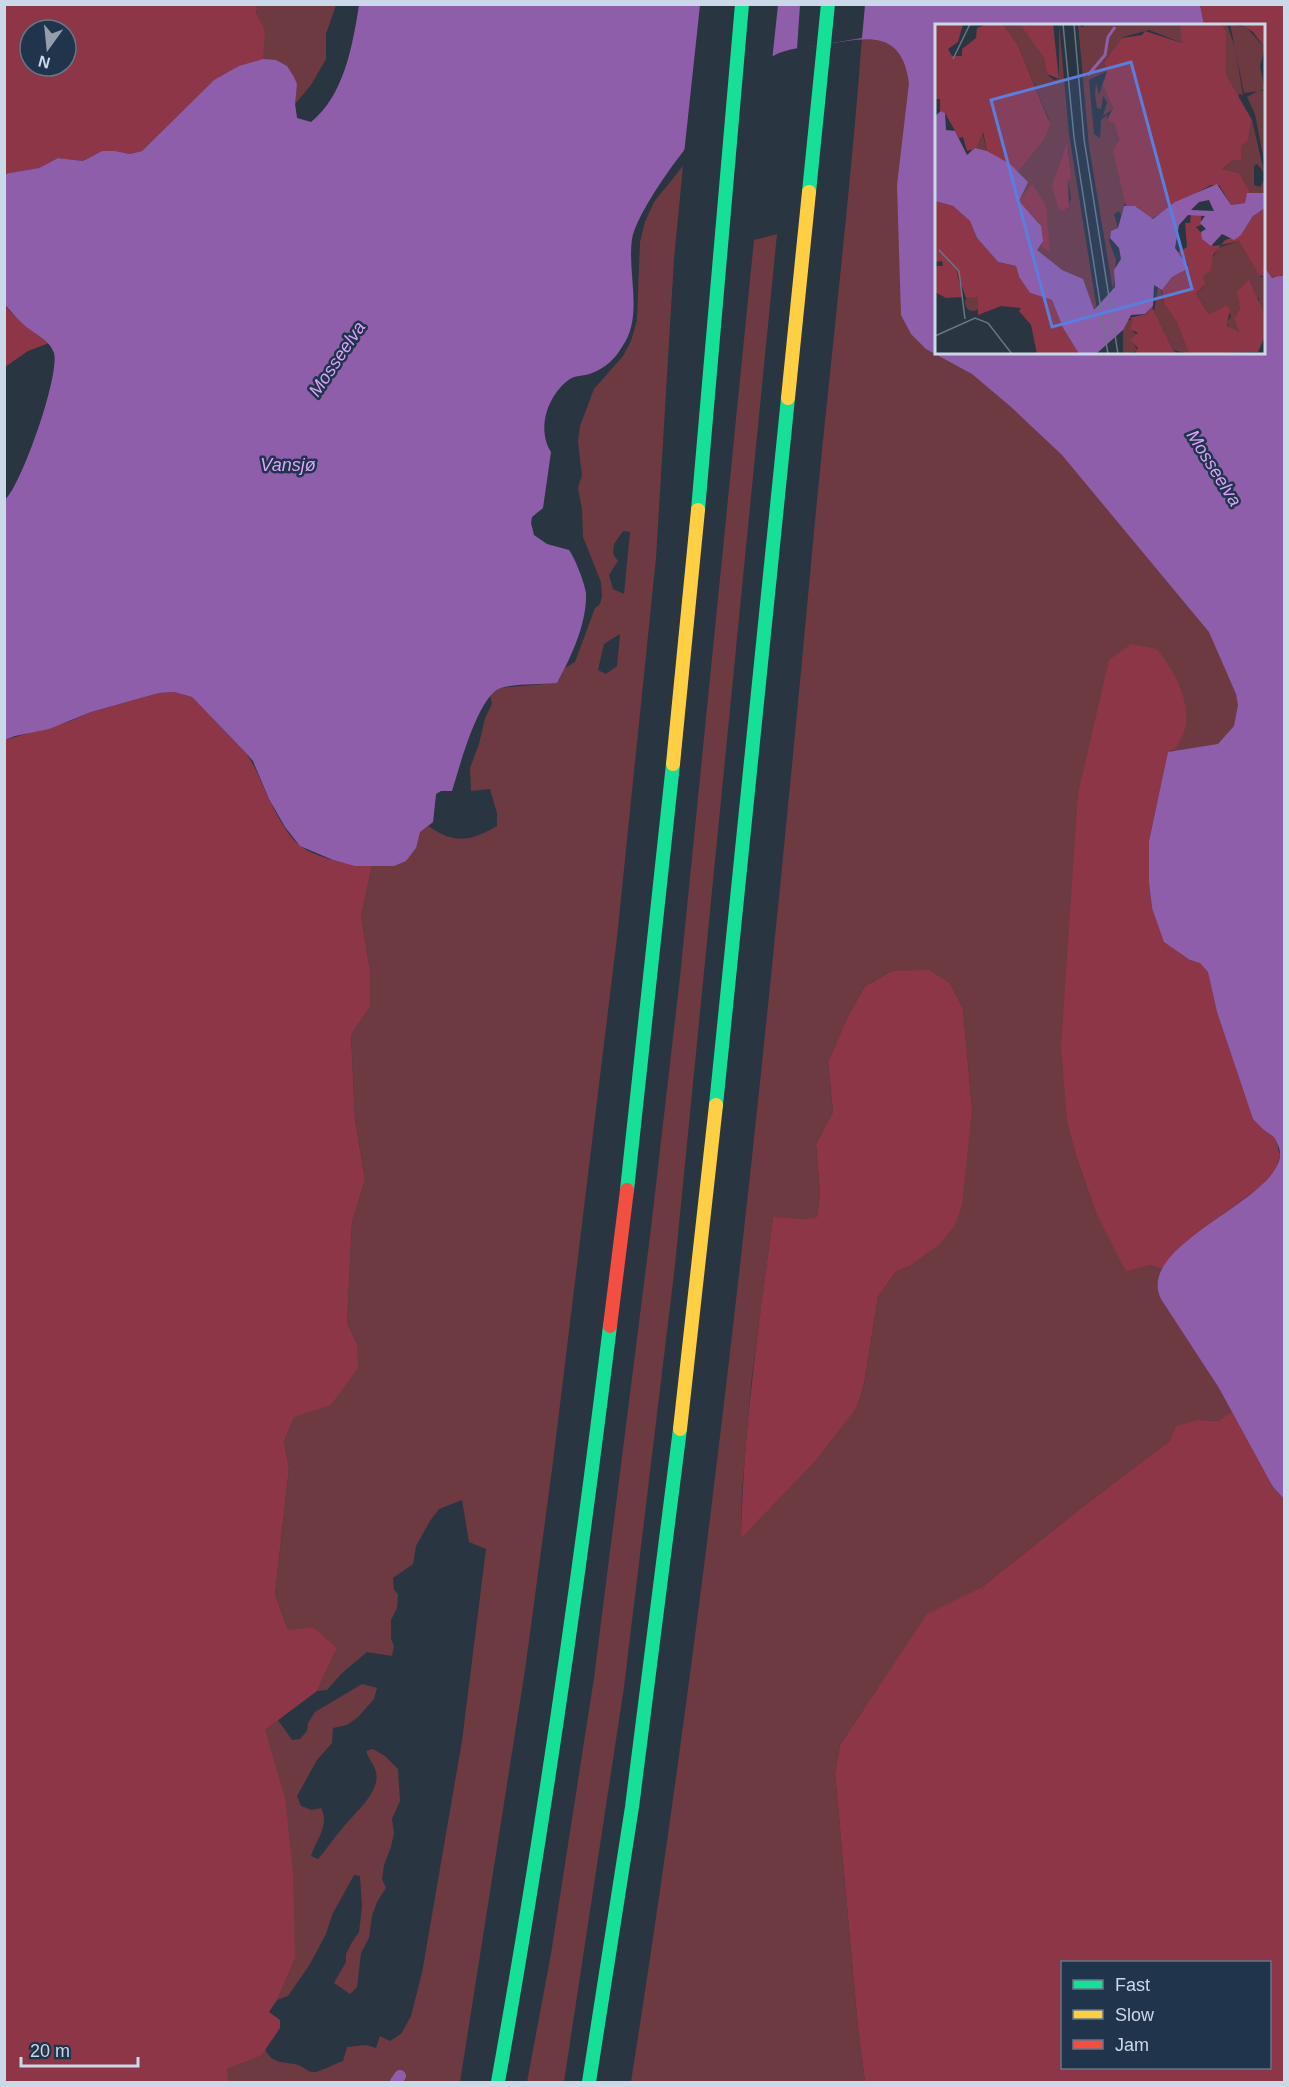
<svg xmlns="http://www.w3.org/2000/svg" width="1289" height="2087" viewBox="0 0 1289 2087" font-family="Helvetica,sans-serif">
<style>
.green{fill:#6d3a42;fill-rule:evenodd}
.forest{fill:#8d3647;fill-rule:evenodd}
.water{fill:#8f5eab}
.pier{fill:#2a3542}
.lines{fill:none;stroke-linecap:round;stroke-linejoin:round}
.stream{stroke:#8f5eab;stroke-width:12}
.fast{stroke:#16e098;stroke-width:14}
.slow{stroke:#ffcf43;stroke-width:14}
.jam{stroke:#f24e42;stroke-width:14}
.labels{text-anchor:middle;stroke-width:5;stroke-linejoin:round;paint-order:stroke}
.water-label{font-size:18px;font-style:italic;fill:#dda4fb;stroke:#20344c}
.inset-river{fill:none;stroke:#8f5eab;stroke-width:3}
.inset-road{fill:none;stroke:#6a7684;stroke-width:1.5}
.view{fill:#5a7edd;fill-opacity:0.15;stroke:#5a7edd;stroke-width:3}
.inset-edge{fill:none;stroke:#cbd8e7;stroke-width:3}
</style>
<rect width="100%" height="100%" fill="#2a3542"/>
<path class="green" d="M258 5H336L326 34V59L311 85 295 104 297 118 214 80 265 30 256 12Z
M914 12 936 26V352L1268 546 1284 1499 1219 1421 1199 1420 1080 1509 982 1587 927 1615 840 1745 835 1773 858 2028 865 2082H631C711 1575 765 1064 812 553 828 381 849 210 862 38ZM1185 703 1149 841 1253 1119 1162 1269 1149 1265 1096 1213 1075 1153 1068 1120ZM892 971H930L950 983 963 1009 972 1108 909 1266 896 1272 878 1297 864 1384 857 1407 741 1537 742 1492 751 1384 773 1218 805 1219 817 1217 820 1194 816 1144 833 1112 828 1062 848 1016 865 986Z
M683 166 674 259 656 558 617 937 553 1462 525 1670 460 2082H229L227 2069 261 2056 265 2049C272 2065 284 2061 298 2065 305 2067 307 2073 316 2072 324 2070 334 2064 343 2061L347 2047 366 2045 376 2048 380 2036 390 2041 401 2034 411 2016 422 1973 462 1741 486 1549 469 1542 462 1500 439 1509 430 1521 416 1546 413 1564 393 1578 394 1590 398 1594 397 1608 391 1620V1639L394 1646 392 1656 367 1652 342 1673 327 1690 317 1691 337 1648 288 1630 275 1594 289 1468 284 1442 294 1416 331 1405 357 1344 347 1323 352 1222 365 1180 355 1119 351 1035 370 1007V970L361 917 372 866 436 794 433 822 428 826C455 844 469 842 497 826V813L490 789 471 791 470 768 479 744 485 718 492 704 490 695 500 688 557 683 565 668 575 662 595 608 600 604 602 596 601 582 583 537 582 509 578 488 582 475 578 442 580 426 594 389 623 356 631 341 637 320 640 242 645 222 654 202ZM623 531 630 532 624 594 613 589 609 575 618 561 613 554 614 544ZM620 634 617 666 606 674 598 670 604 644Z
M777 234 675 1265 624 1687 564 2082H527L551 1954 594 1678 651 1228 680 977 754 240Z
M362 1684 377 1688 374 1699 358 1717 347 1725 333 1728 332 1743 317 1760 297 1796 301 1806 312 1810 321 1808C330 1826 316 1839 311 1856L318 1859C326 1850 333 1839 341 1830 352 1815 381 1793 376 1772 374 1764 368 1758 366 1751L373 1749 385 1756 398 1769 400 1801 392 1819 394 1833 391 1847 384 1865 382 1879 386 1888 377 1902 372 1916 369 1938 361 1953 357 1987 350 1994 334 1983 346 1962V1954L351 1944 359 1932 362 1907 360 1876 354 1875 332 1915 326 1934 310 1964 288 1996 277 2000 295 1959 265 1730 278 1720 292 1740 300 1739 307 1731 308 1723 315 1712Z"/>
<path class="forest" d="M4 5H258L256 12 265 30 263 59 239 66 214 80 142 151 130 154 115 151H102L83 161 58 158 39 168 5 174ZM30 30H66V66H30Z
M1200 5H1284V275H1281L1276 279 1269 276 1264 267V26L1204 25Z
M4 305 24 325 49 343 28 351 5 367Z
M1131 644 1157 649C1174 671 1193 703 1184 732 1182 738 1178 744 1175 749L1168 752 1149 841V883L1152 908 1190 960 1200 963 1208 972 1217 1012 1253 1119 1264 1130 1274 1137 1280 1155 1276 1169 1261 1186 1186 1241 1162 1269 1149 1265 1126 1271 1096 1213 1075 1153 1067 1120 1061 1047 1078 794 1109 660Z
M174 692 192 697 245 752C256 766 261 782 268 797 276 813 285 832 298 844 314 858 352 866 372 866L361 917 370 970V1007L351 1035 355 1119 365 1180 352 1222 347 1323 357 1344 358 1368 331 1405 294 1417 284 1442 289 1468 275 1594 288 1630 313 1627 337 1648 317 1691 265 1730 285 1798 293 1872 295 1959 277 2000 269 2012 280 2020V2028L261 2056 227 2069 229 2082H5V740L70 721 91 712 159 693Z
M929 970 950 983 963 1009 972 1108 962 1205 955 1225 940 1244 909 1266 896 1272 878 1297 864 1384 857 1407 816 1460 741 1538C743 1430 759 1324 773 1217L805 1219 817 1217 820 1194 816 1144 833 1112 828 1062 848 1016 865 986 892 971Z
M1232 1412 1273 1487 1284 1499V2082H865L858 2028 835 1773 840 1745 927 1614 982 1587 1080 1509 1170 1441 1176 1426 1199 1420 1219 1421ZM1062 1962H1270V2068H1062Z"/>
<path class="water" d="M359 5H1200L1204 25 936 26V352H1264V267L1272 278 1284 275V1499L1273 1487 1219 1388 1161 1299C1134 1243 1280 1201 1280 1154 1280 1148 1277 1142 1274 1137L1264 1130 1253 1119 1217 1012 1208 972 1200 963 1190 960 1164 942 1152 908 1149 883V841L1168 752 1218 744 1234 726 1238 705 1236 694 1209 632 1062 455 1010 406 972 374 926 349 911 334 901 315 897 185 909 83C902 27 864 38 822 45 807 47 787 48 773 56 764 62 756 74 748 82 727 105 706 127 685 149 670 168 636 216 632 239 627 274 644 316 622 347 615 359 605 368 592 373 585 376 576 375 570 379 548 394 536 429 551 452L543 508 532 517 531 523 534 535 547 544 569 550C575 558 585 584 586 593 587 624 571 657 557 683 539 685 518 683 501 688 478 695 459 769 452 791H441L436 794 433 822 420 832 416 848 406 861 394 866H355L333 860 300 846 285 827 269 799 253 761 245 752 192 697 174 692 159 693 91 712 49 729 15 736 5 740V500C22 484 60 375 54 353 50 340 33 333 24 325 17 319 11 311 5 305L4 174 39 168 58 158 83 161 102 151H115L130 154 142 151 214 80 239 66 263 59 276 60 287 66 294 77 297 84 295 104 297 118 311 122C344 96 353 44 359 5Z"/>
<path class="pier" d="M700 5H778L772 61 684 154Z
M800 5H865L862 38 797 49Z"/>
<g class="lines">
<path class="stream" d="M396 2082 400 2076"/>
<path class="fast" d="M809 192 828 4
M698 510 742 4
M716 1105 788 398
M627 1190 673 764
M498 2082C543 1831 579 1579 610 1326
M589 2082 632 1807 680 1429"/>
<path class="slow" d="M788 398 809 192
M673 764 698 510
M680 1429 716 1105"/>
<path class="jam" d="M610 1326 627 1190"/>
</g>
<g class="labels">
<g class="water-label">
<text transform="translate(337 359) rotate(-56)" y="6">Mosseelva</text>
<text x="288" y="471">Vansjø</text>
<text transform="translate(1214 468) rotate(58)" y="6">Mosseelva</text>
</g>
</g>
<g transform="translate(935 24)">
<rect width="330" height="330" fill="#2a3542"/>
<path d="M68 0H85L91 6 109 34 112 50 119 56 124 55V0L134 110 162 286 157 290 127 261 33 132 47 108 52 127 85 146 109 116 114 96 83 21ZM133 124 137 155 133 157 136 174 132 185 122 153ZM143 0 148 4 149 0H245L248 9 247 19 214 6 188 13 169 38 172 47 154 56 159 110 165 114 166 96 172 91V96L181 100 184 116 179 129 191 176 186 191 184 187 179 190 183 204 176 207 174 217 181 236 178 267 154 122ZM286 0H292L300 24 308 71 304 70 303 75 291 51V6ZM295 0 311 3 330 24 325 42 330 66 309 69ZM169 55 178 85 168 92 172 78 168 72 166 85 162 84 160 71 161 58 164 71ZM323 67H330V142L320 90 312 73ZM317 96 329 148 322 140 319 142V161L325 163 329 156 330 160V169L325 171 316 169 304 149 287 145 298 136H306V123L313 116ZM304 217 326 253H330V291L324 284V275L307 262 305 284 299 295 304 308 294 305 292 299 296 292 288 283 274 290 261 270 268 263V252L283 224ZM224 258 229 280 241 297 254 330 238 326 219 287ZM30 279a8 8 0 1 1 16 0a8 8 0 1 1-16 0ZM198 295V308L203 311 196 316 203 327 188 330V298Z" fill="#6d3a42" fill-rule="evenodd"/>
<path d="M0 0H28L23 18 13 25 17 32H27V25L41 14 42 4 52 0H68L83 21 115 100 109 116 85 146 82 147 52 127 48 108 41 124 32 127 28 113 24 114 10 89 5 87V75H0ZM85 0H118L124 55 112 50 109 34ZM245 0H286L291 6V51L317 96 313 116 306 123V136H298L287 145 304 149 316 169 312 170 310 179 296 181 284 161H276L216 195 202 183 191 182 178 127 184 116 180 100 172 96 178 84 168 60 172 47 169 38 187 14 207 11 210 7 247 19ZM305 0H330V24L318 8ZM132 119 137 155 133 157 134 183 127 187 123 183 117 162ZM97 160 111 182 115 228 107 223 104 198 84 177ZM0 177 18 182 35 197 42 214 63 238 81 242 84 253 95 269 117 276 128 304 144 330H102L96 301 84 287 86 284 66 282 43 291V273L31 274 21 245 28 273 11 274 0 268V242H8L7 237 0 238ZM330 184V253L324 251 304 217 286 221 278 231 276 246 268 252 270 260 261 270 274 290 290 282 295 284 292 302 304 308 299 295 305 284 302 267 314 256 330 291V312L323 328 254 330 241 297 229 280 227 266 237 253 254 244 250 234 242 229 252 223 250 199H255L256 189 266 191V201L261 203 278 222 286 221 290 216 306 211 318 192ZM217 283 238 326 242 330H200L203 324 195 316 203 309 195 305 198 296 194 294 211 290Z" fill="#8d3647"/>
<path d="M6 87 10 89 11 106 20 107 32 131 40 124 52 127 75 140 93 158 84 177 106 202 108 217 102 226 127 246 148 255 159 286 180 263 179 246 186 235 184 224 175 214 176 207 183 204 189 182H200L218 195 240 178 282 160 296 181 310 179 312 169H330V184L318 192 306 211 299 216 287 210 276 222 267 215 266 208 271 205 265 199 270 192 253 191 244 201 240 224 254 244 237 253 227 266 219 261 218 282 210 290 196 291 188 306 161 330H144L128 304 117 276 95 269 84 253 81 242 63 238 42 214 35 197 18 182 0 177V92ZM274 176 279 187 256 186 264 178Z" fill="#8f5eab" fill-rule="evenodd"/>
<path class="inset-river" d="M153 51 170 31 173 13 180 3"/>
<path class="inset-road" d="M128 0 139 113 173 330M139 0 149 115 183 330M18 35 35 0M4 226 24 247 30 295M0 312 40 294 53 299 77 330"/>
<path class="view" d="M196 38 257 265 117 303 56 76Z"/>
<rect width="330" height="330" class="inset-edge"/>
</g>
<rect width="1289" height="2087" fill="none" stroke="#cbd8e7" stroke-width="12"/>
<rect x="1061" y="1961" width="210" height="108" fill="#20344c" stroke="#64768a" stroke-width="1.5"/>
<rect x="1073" y="1980" width="30" height="9" fill="#16e098" stroke="#64768a" stroke-width="1.5"/>
<text x="1115" y="1991" font-size="18" fill="#cbd8e7">Fast</text>
<rect x="1073" y="2010" width="30" height="9" fill="#ffcf43" stroke="#64768a" stroke-width="1.5"/>
<text x="1115" y="2021" font-size="18" fill="#cbd8e7">Slow</text>
<rect x="1073" y="2040" width="30" height="9" fill="#f24e42" stroke="#64768a" stroke-width="1.5"/>
<text x="1115" y="2051" font-size="18" fill="#cbd8e7">Jam</text>
<g transform="translate(48 48) rotate(195)"><circle r="28" fill="#20344c" stroke="#64768a" stroke-width="1.5"/>
<path d="M0-4.5L10 22L0 15L-10 22Z" fill="#939fad"/>
<text y="-9" font-size="16" font-weight="bold" text-anchor="middle" fill="#cbd8e7">N</text>
</g>
<path d="M21 2057v9h117v-9" fill="none" stroke="#cbd8e7" stroke-width="3"/>
<text x="30" y="2057" font-size="18" fill="#cbd8e7" stroke="#20344c" stroke-width="4.5" paint-order="stroke">20 m</text>
</svg>
